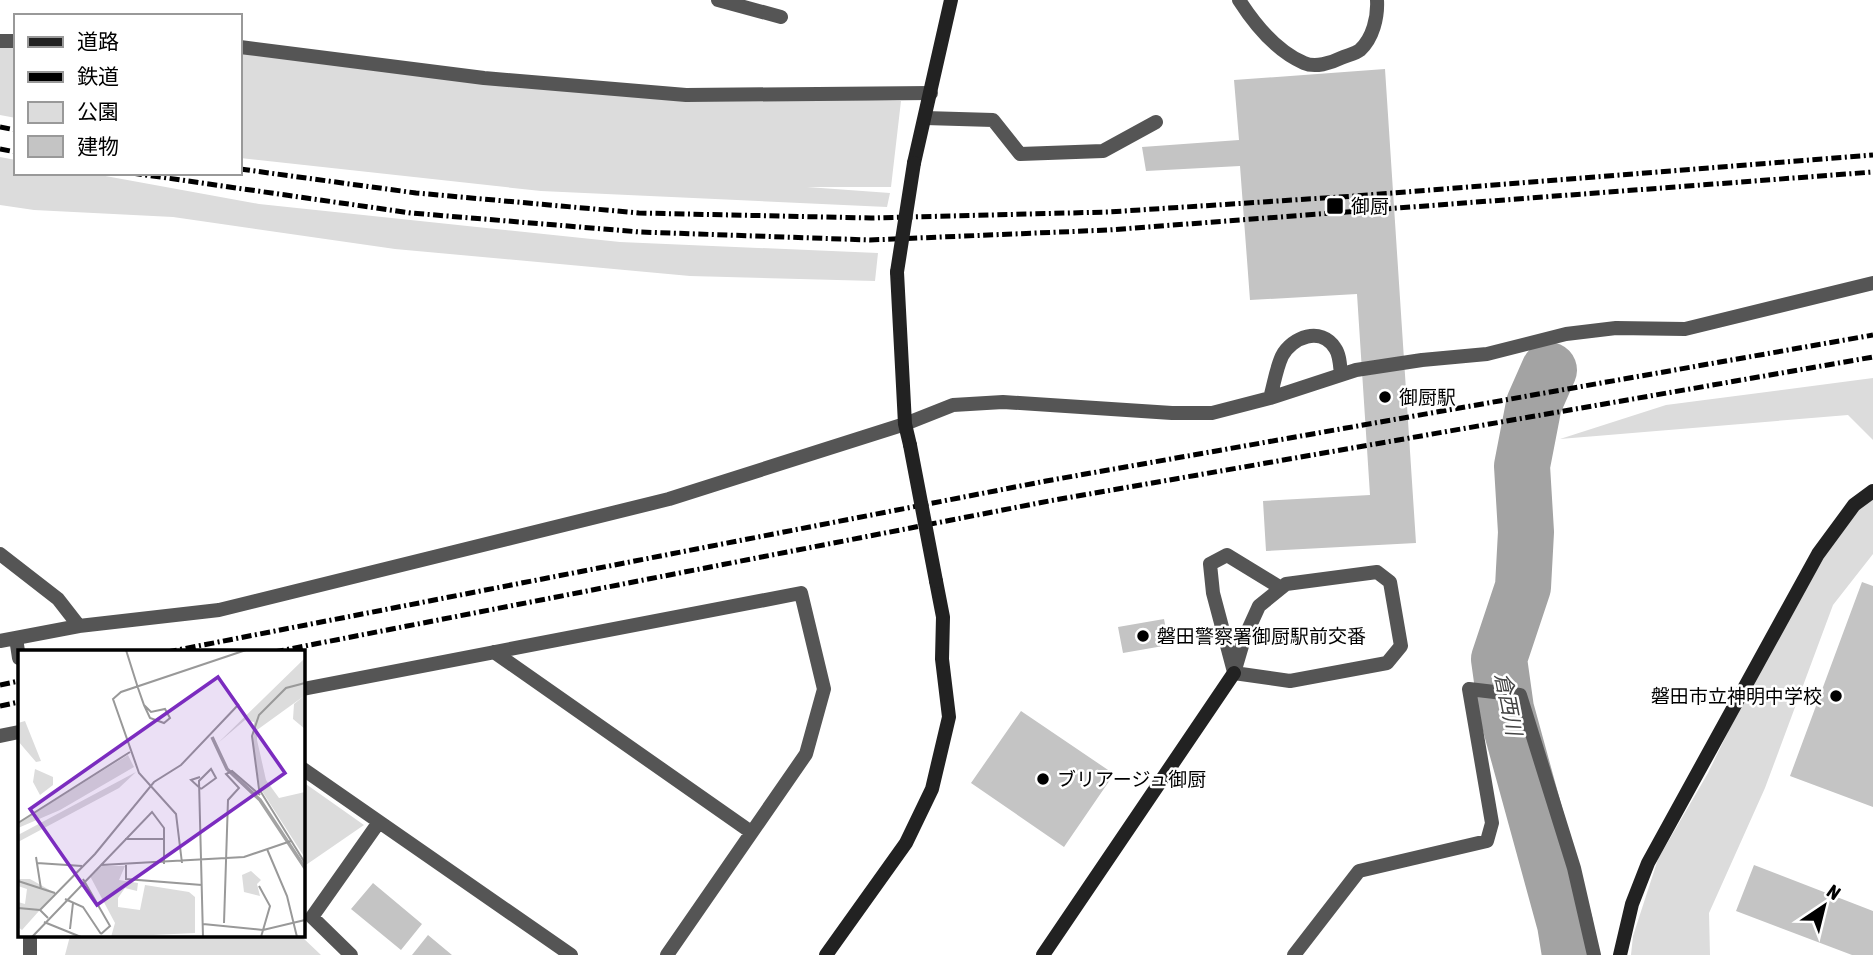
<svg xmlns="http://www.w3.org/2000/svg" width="1873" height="955" viewBox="0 0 1873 955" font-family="'Asap Condensed','Noto Sans JP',sans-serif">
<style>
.green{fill:#dcdcdc}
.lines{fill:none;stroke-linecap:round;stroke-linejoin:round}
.river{stroke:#a3a3a3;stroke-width:56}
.building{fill:#c4c4c4}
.lane{stroke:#555;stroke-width:14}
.street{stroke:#555;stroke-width:14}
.secondary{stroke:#222;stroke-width:14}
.rail{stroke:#000;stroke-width:5;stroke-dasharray:10 3.5 2 3.5;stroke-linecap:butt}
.secondary-bridge{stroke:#222;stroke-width:14}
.poi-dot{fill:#000;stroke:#fff;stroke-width:2.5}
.labels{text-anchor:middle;stroke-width:5;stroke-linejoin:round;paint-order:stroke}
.poi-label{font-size:19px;fill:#000;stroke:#fff;text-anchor:start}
.water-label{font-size:21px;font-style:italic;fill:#444;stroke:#fff}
.inset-river{fill:none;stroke:#a3a3a3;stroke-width:3.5}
.inset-road{fill:none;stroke:#999;stroke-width:2}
.view{fill:#7b2cbf;fill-opacity:0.15;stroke:#7b2cbf;stroke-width:3.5}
.inset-edge{fill:none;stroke:#000;stroke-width:3.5}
</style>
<rect width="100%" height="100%" fill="#fff"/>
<path class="green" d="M0 41H16V118L0 115Z
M240 48 686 95 901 101 891 187H807L890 193 887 207 541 191 240 158Z
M0 157 16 160V173H89L259 204 620 242 878 253 875 281 690 276 395 249 173 217 34 210 0 205Z
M1873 378V440L1848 415 1560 439 1666 405Z
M1873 491V554L1833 605 1765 788 1709 913 1710 955H1631L1633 936 1658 859 1708 773 1786 613 1839 526Z
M303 782 364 825 303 867Z
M70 936H301L321 955H65Z"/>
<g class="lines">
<path class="river" d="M1549 370 1534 404 1522 466 1526 532 1523 587 1499 659 1506 709 1565 924 1570 955"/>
</g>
<path class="building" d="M1385 69 1416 543 1266 551 1263 501 1370 495 1357 294 1250 300 1240 166 1146 171 1142 147 1239 140 1234 80Z
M1862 582 1873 586V807L1790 776Z
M1164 619 1169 645 1123 653 1118 627Z
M1021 711 1114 774 1064 847 971 783Z
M1754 865 1873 911V955H1852L1736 911Z
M373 883 422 924 401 950 351 909Z
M428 935 452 955H412Z"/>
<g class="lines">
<path class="lane" d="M718 0 781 17
M925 118 993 120 1020 154 1103 151 1156 122"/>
<path class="street" d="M1239 0C1255 25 1276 51 1304 63 1315 68 1331 63 1341 58 1347 55 1355 54 1360 50 1373 38 1378 17 1377 0
M0 41H16
M240 47 484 78 686 95 931 93
M1270 398C1274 384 1276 369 1282 356 1292 337 1321 326 1335 348 1340 355 1340 366 1341 375
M0 554 58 599 79 626
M1377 572 1390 582 1401 646 1387 663 1290 681 1234 673 1244 639 1259 606 1286 584Z
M16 638 19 658
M0 641 79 626 219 610 669 499 905 424 953 405 1003 402 1172 413H1212L1270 398 1356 370 1422 360 1487 354 1566 334 1616 328 1685 329 1873 283
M494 652 751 832
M1234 672 1213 593 1210 564 1227 555 1281 588
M303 689 801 593 824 689 806 754 667 955
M0 736 19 732
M303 769 571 955
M30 955V936
M351 955 312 917 379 822
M1294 955 1359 871 1487 841 1492 823 1469 689 1520 695 1574 868 1594 955"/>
<path class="secondary" d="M914 163 951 0
M897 272 905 424 910 445
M826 955 906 843 932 789 949 717 942 659 943 617 936 581
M1043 955 1234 673
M1620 955 1632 904 1648 863 1818 554 1854 505 1873 491"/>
<path class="rail" d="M0 127 16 130
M0 149 16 152
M240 169 416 193 639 213 871 218 1108 212 1355 196 1873 155
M132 173 411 213 640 232 870 240 1108 230 1873 172
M167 652 1046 481 1873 335
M274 652 1049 501 1873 357
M0 685 19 681
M0 706 19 702"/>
<path class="secondary-bridge" d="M897 272 914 163
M910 445 936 581"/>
</g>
<g class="poi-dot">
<rect x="1326" y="197" width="18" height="18" rx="3.5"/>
<circle cx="1385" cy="397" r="7"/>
<circle cx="1143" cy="636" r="7"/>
<circle cx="1836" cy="696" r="7"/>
<circle cx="1043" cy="779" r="7"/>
</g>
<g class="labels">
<g class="poi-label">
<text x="1351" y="213">御厨</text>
<text x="1399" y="404">御厨駅</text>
<text x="1157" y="643">磐田警察署御厨駅前交番</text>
<text x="1822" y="703" text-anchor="end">磐田市立神明中学校</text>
<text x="1057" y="786">ブリアージュ御厨</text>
</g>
<g class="water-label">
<text transform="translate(1508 704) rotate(79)" y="7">倉西川</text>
</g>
</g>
<g transform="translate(18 650)">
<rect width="287" height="287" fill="#fff"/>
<path d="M287 8V79L275 69 276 54 286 46 239 80V90L248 130 261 148 287 142V208L242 138 235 94 236 72 227 70 200 93ZM7 71 23 111 18 112 0 91V73ZM110 105 116 117 42 160 0 178V173ZM17 119 35 127V135L22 145 15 132ZM118 122 101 138 0 192V185ZM84 216H107L101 230 120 233 119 241 107 238 100 248V257L122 260 127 235 171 242 177 247V283L93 287 97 273 72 226ZM233 221 243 230 239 234 242 246 226 242 224 225ZM0 229H12L37 243 4 280 0 277V252L7 254 9 239 0 236Z" fill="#dcdcdc"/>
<path class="inset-river" d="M194 87 209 119 242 150 287 218"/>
<path class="inset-road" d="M108 0 120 38 126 55 132 68 146 73 152 68 147 59 133 62 126 55M287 33 268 38 241 65 234 86 241 139 287 213M182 127 173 130 183 139M183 139 198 128 193 119 181 131 185 287M0 173 112 102M107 189H146M249 199 269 246 279 287M18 207 23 239M19 213 64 216M164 213 158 164 121 123 95 49 103 42 228 0M83 215 226 207 273 191M108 215V229L184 235M65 229 92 276 83 284M0 231 37 243M241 236 252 256 243 287M47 249 65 257 83 284M0 258 22 260 30 268M22 260 77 204 136 132 163 115 221 54M26 272 63 287M206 273 210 150 221 138 208 124 214 121 242 145M185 274 245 280 287 270M52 279 55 253M14 287 134 162 146 178V214"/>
<path class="view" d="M200 27 267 123 79 255 12 159Z"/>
<rect width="287" height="287" class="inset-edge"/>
</g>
<rect x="14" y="14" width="228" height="161" fill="#ffffff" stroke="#999999" stroke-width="2"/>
<rect x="28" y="37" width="35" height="10" fill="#222222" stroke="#999999" stroke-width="2"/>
<text x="77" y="49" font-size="21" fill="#000000">道路</text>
<rect x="28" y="72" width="35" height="10" fill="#000000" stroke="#999999" stroke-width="2"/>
<text x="77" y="84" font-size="21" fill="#000000">鉄道</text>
<rect x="28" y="102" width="35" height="21" fill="#dcdcdc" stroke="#999999" stroke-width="2"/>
<text x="77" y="119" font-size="21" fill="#000000">公園</text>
<rect x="28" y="136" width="35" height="21" fill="#c4c4c4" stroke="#999999" stroke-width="2"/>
<text x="77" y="154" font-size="21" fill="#000000">建物</text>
<g transform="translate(1824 906) rotate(35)" stroke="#ffffff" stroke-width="5" paint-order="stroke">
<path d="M0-5L12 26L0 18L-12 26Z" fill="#000000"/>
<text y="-10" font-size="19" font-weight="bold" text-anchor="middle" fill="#000000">N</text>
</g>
</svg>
